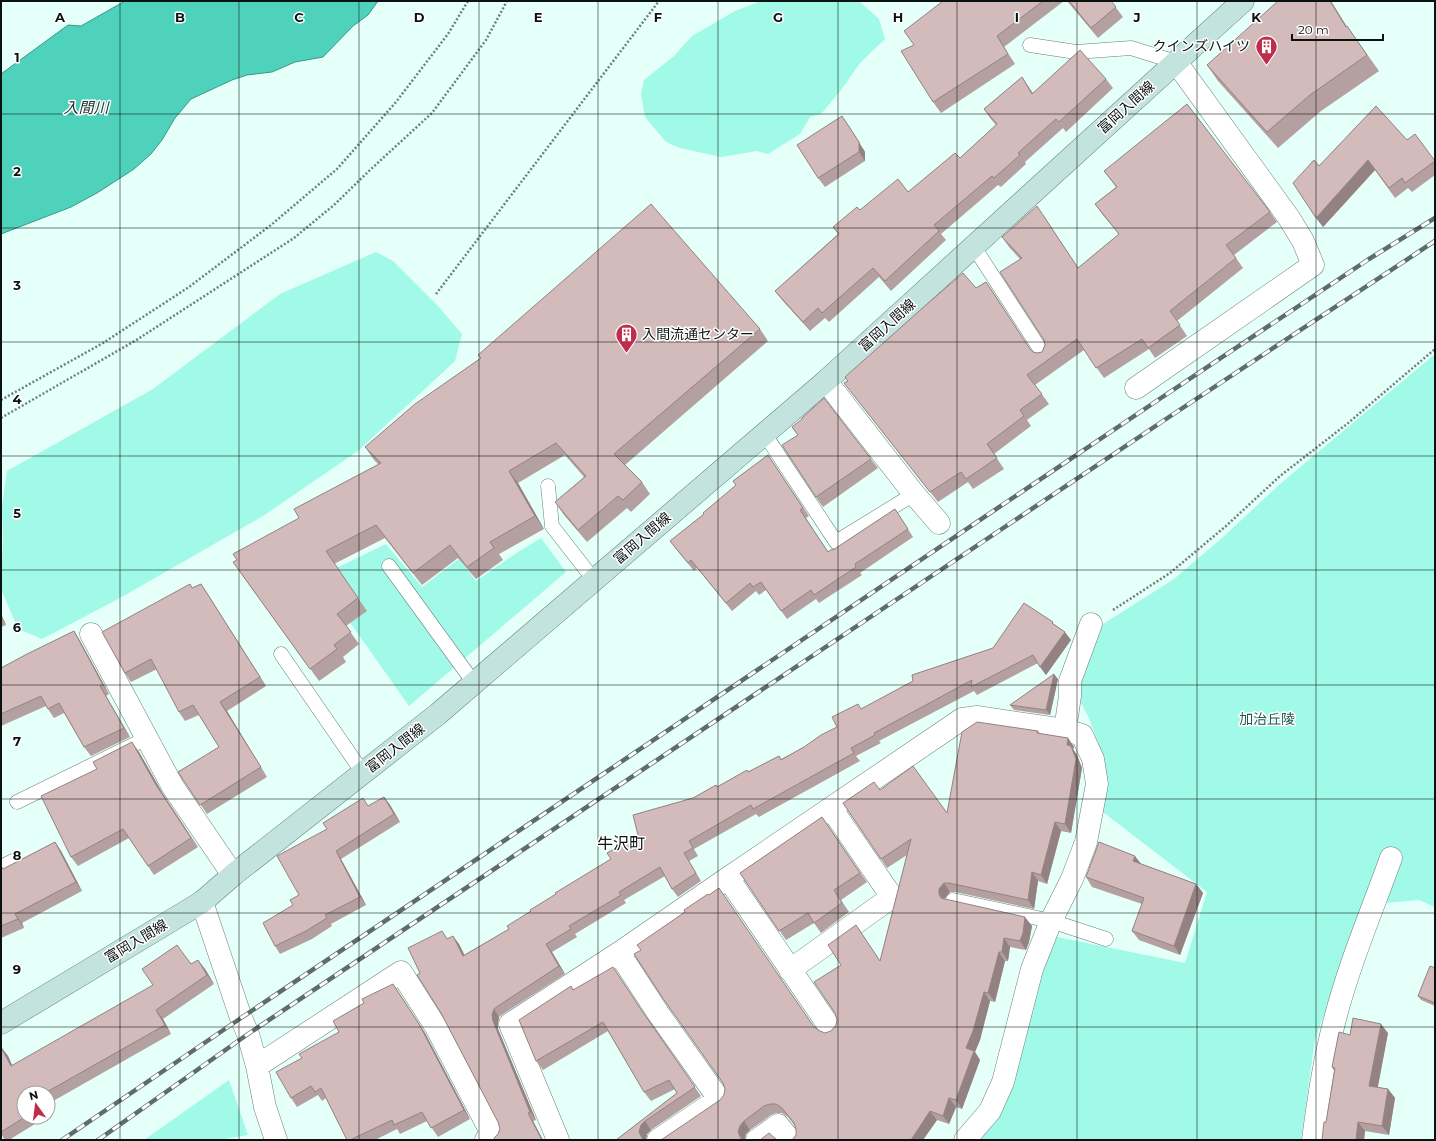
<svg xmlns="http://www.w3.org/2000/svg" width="1436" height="1141" viewBox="0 0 1436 1141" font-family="Montserrat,'Noto Sans JP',sans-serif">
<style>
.green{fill:#a0fae7}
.water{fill:#4fd2bc;stroke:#3a9989}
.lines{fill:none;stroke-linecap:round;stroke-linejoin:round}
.service-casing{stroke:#69807a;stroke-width:15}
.minor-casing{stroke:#69807a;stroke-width:23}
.secondary-casing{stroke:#69807a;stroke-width:23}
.path{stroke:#6f807c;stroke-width:2.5;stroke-dasharray:2 2;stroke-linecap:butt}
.service{stroke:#fff;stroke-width:14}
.minor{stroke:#fff;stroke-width:22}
.secondary{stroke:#c2e3de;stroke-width:22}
.rail-casing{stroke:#5e6d6a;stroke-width:4.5}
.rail{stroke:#fff;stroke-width:3;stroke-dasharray:9;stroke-linecap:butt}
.wall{fill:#b5a0a1}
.shaded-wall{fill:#948283}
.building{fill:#d3babb;stroke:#948283}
.grid{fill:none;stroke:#0a1311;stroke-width:1;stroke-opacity:0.55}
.labels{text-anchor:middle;stroke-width:3;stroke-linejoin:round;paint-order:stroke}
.poi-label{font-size:14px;fill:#0a1311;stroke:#fff;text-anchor:end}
.street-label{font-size:14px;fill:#0a1311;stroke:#fff}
.park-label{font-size:14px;fill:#255b51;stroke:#fff}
.water-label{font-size:15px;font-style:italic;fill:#1c332e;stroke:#fff}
.quarter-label{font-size:16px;fill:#0a1311;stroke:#fff}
.grid-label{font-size:13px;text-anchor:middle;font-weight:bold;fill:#0a1311;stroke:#fff;stroke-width:3;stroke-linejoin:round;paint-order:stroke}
</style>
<rect width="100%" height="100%" fill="#e5fff9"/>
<path class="green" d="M759 1H859L879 19 885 39 860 63 841 90 821 114 810 117 800 134 768 154 757 151 721 157 680 148 666 142 645 117 641 94 644 80 674 56 692 36 735 11 756 3Z
M376 252 393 261 438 306 462 334 455 361 358 451 263 516 120 598 42 639 18 629 1 589 3 539 2 507 7 471 153 389 280 294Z
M1435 354V907L1419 900 1365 905 1315 1039 1301 1140H975L1045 965 1057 937 1185 963 1207 892 1103 812 1106 778 1101 750 1088 716 1080 701V681L1100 626 1174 579 1222 538 1280 484Z
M541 538 566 572 409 706 318 577 386 544 422 587 459 559 476 581 518 552Z
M229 1080 248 1135 219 1140H144Z"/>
<path class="water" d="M125 1H378L368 15 353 26 323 57 295 62 272 72 247 75 232 80 191 99 175 118 162 140 151 154 134 169 97 193 71 207 1 234V74L68 25 81 26Z"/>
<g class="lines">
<defs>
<path id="service" d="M1030 45 1076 52 1131 48 1176 62
M974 247 1044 355
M764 433 836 542 914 494
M548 486 552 526 594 580
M389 566 474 683
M281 654 363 773
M17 802 147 738
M1 867 13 861
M953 900 1051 921 1106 939"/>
<path id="minor" d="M826 381 914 494 939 523
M1136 388 1313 265 1303 241 1289 218 1176 62
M91 634 173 787 233 875
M1065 730 1070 696V681L1091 624
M728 878 831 1029
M202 902 241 1018 248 1034 257 1066 265 1107 276 1140
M619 953 658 1013 719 1099 658 1140
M790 970 892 897 831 808
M257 1066 401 972 436 1027 493 1136 486 1140
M558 1140 510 1024 619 953 728 878 962 719 977 717 1065 730 1082 735 1093 759 1097 784 1086 842 1072 879 1051 921 1032 969 1003 1082 990 1111 965 1140
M757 1140 778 1125 790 1140
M1313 1140C1318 1100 1324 1061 1334 1023 1348 967 1371 913 1391 858"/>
<path id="secondary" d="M1 1023 202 902 233 875 438 714 826 381 1243 1"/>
</defs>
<use href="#service" class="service-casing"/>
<use href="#minor" class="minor-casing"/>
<use href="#secondary" class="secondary-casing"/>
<path class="path" d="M436 294 659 1
M1 400 103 343 189 287 271 225 337 169 396 102 448 34 468 1
M1 418 138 339 294 238 334 205 370 170 432 113 486 40 507 1
M1113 610 1170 573 1226 526 1280 476 1347 424 1435 349"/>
<use href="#service" class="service"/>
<use href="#minor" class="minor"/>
<use href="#secondary" class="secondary"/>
<defs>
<path id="rail" d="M62 1140 241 1018 1158 400 1369 259 1435 218
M98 1140 248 1034 1169 417 1435 241"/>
</defs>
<use href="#rail" class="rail-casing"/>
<use href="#rail" class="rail"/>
</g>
<path class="wall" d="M943 1H1064L1004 47 1015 64 941 113 933 102 914 45Z
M1067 1H1111L1123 17 1098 38Z
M1347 26 1379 71 1321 111 1278 148 1218 81 1207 65Z
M1022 77 1033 93 1106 79 1113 88 1066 132 1063 128 1025 162 1026 164 1001 187 998 185 941 234 946 240 891 291 879 277 829 322 825 318 810 331 782 300 775 291 838 234 833 227 860 210 908 192 960 158 996 125 990 118 984 109Z
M849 126 865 152V161L825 187 818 178Z
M1407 140 1435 161V175L1412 192 1408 188 1395 198 1375 170 1323 227 1319 166Z
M1104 171 1270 212 1277 222 1234 255 1243 268 1177 321 1187 336 1155 358 1149 349 1104 378 1084 350 1035 385 1049 404 1027 420 1031 426 994 454 1004 469 973 489 968 482 938 502 852 393 844 383 976 288 986 282 1031 351 1033 352 1037 353 1042 352 1045 345 1020 259 1009 247 1002 237 1044 216 1078 268 1119 234 1102 214 1095 204 1116 187Z
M760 329 768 341 625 465 642 482 650 494 631 512 627 508 587 542 564 515 555 502 584 477 565 455 518 483 544 529 499 554 503 560 476 579 458 558 422 585 385 538 334 564 367 611 346 626 359 644 343 657 346 662 319 681 242 575 237 560 379 465 374 460 365 447 481 359 478 355Z
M792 427 871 459 878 468 823 507 816 497 798 435Z
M768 455 809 516 806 518 828 552 833 550 895 509 913 537 860 573 862 575 819 603 816 599 787 619 766 590 759 595 756 591 732 611 697 568 694 571 676 549 670 541 704 514 736 486Z
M190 584 192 588 201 584 207 593 266 686 227 711 267 777 207 814 178 772 219 747 199 715 185 721 179 712 157 669 131 682 125 673Z
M1 614 6 625 1 627Z
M1055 625 1071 640 1046 675 1038 663 977 695 974 691 879 741 881 743 856 756 860 761 759 817 756 814 694 849 698 856 689 861 701 881 678 897 672 889 665 876 624 900 626 903 575 934 577 937 552 952 565 974 503 1014 499 1017 498 1023V1029L536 1120 533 1121 543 1140H495L498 1134 500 1129 498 1122 420 973 459 944 464 955 509 929 531 911 611 859 638 835 693 798 748 772 779 756 781 759 804 747 837 727 862 709 993 648Z
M74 631 80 641 109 694 106 696 130 737 91 756 84 747 64 713 54 718 46 706 1 726V668Z
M1058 679 1050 715 1014 710 1010 705Z
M1038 731 1040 734 1068 738 1074 747 1073 749 1077 755 1082 768 1071 833 1061 831 1047 884 1038 881 1034 909 955 892H950L945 898V899L1032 926 1029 942 1026 950 1010 947 1008 961H1005L995 1002 990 1001 980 1040 975 1052 980 1060 962 1109 956 1107 949 1124 937 1120 923 1140H792L796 1135V1129L795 1126 788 1117 782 1113H776L771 1115 750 1130 746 1134 720 1100 815 1027 820 1031 825 1033 831 1031 836 1025 837 1020 841 965 856 925 880 961 907 855 887 868 843 803 880 790 947 813Z
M139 752 163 794 198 847 154 875 129 838 78 866 71 857Z
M384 797 390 805 400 822 341 859 366 905 331 924 332 926 312 939 280 954 275 946 293 905 368 806Z
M822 817 867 882 841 900 849 912 821 933 814 923 786 940 740 873Z
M55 842 61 851 82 891 22 923 24 928 1 938V866L3 869Z
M1141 864 1196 884 1203 893 1180 955 1139 940 1132 931 1142 904 1092 887 1086 877Z
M191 964 205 969 214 984 163 1019 171 1034 48 1104V1093H24V1117H41L43 1119 9 1140H5L1 1134V1047L8 1056 12 1066Z
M1435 968V1006L1421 1000 1418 996Z
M619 976 647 1019 701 1096 651 1130 647 1134 646 1140H616L677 1093 675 1089 651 1101 644 1092 608 1031 543 1070 536 1061 571 986 574 990Z
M393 984 425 1033 470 1119 438 1137 427 1121 400 1134 397 1129 375 1140H347L326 1098 322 1101 318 1095 297 1107 291 1098 302 1058 339 1032 364 1003Z
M1388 1033 1378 1087 1388 1089 1395 1098 1389 1135 1365 1131 1364 1140H1322L1326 1122 1334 1071 1332 1067 1350 1035Z"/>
<path class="shaded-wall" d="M1330 1H1331L1357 43 1346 27Z
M842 116 865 152V161L859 152Z
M1368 160 1375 170 1323 227 1316 218Z
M986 282 993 292 1037 360 1030 349Z
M509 471 518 483 544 529 535 516Z
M201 584 207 593 266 686 260 677Z
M1 614 6 625 3 620 1 616Z
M74 631 80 641 109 694 103 685Z
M1065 632 1071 640 1046 675 1040 667Z
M1054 674 1058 679 1050 715 1046 710Z
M100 686 106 696 130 737 124 728Z
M220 702 227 711 267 777 261 767Z
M1068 738 1074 747 1073 749 1077 755 1082 768 1071 833 1065 824Z
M132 742 139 752 163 794 198 847 156 785Z
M384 797 390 805 400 822 394 814Z
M1055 822 1061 831 1047 884 1041 875Z
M55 842 61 851 82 891 76 882Z
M336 851 341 859 366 905 360 897Z
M1135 856 1142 865 1133 861Z
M1032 872 1038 881 1034 909 1028 900Z
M944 883 950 892 945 898V903L939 894V889Z
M1196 884 1203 893 1180 955 1174 946Z
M15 914 22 923 24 928 18 919Z
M1025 917 1032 926 1029 942 1026 950 1020 941Z
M453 936 459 944 469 964 463 956Z
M1004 938 1010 947 1008 961 1002 952Z
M546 944 552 952 565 974 559 966Z
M999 952 1005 961 995 1002 988 993Z
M198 960 205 969 214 984 207 975Z
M393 984 425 1033 470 1119 464 1110Z
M984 992 990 1001 980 1040 975 1052 980 1060 962 1109 956 1100 966 1048Z
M494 1009 499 1017 498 1023V1029L536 1120 530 1112 493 1021 492 1015Z
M156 1010 163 1019 171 1034 165 1025Z
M1381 1024 1388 1033 1376 1095 1369 1086Z
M1 1047 8 1056 17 1076 11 1066Z
M1388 1089 1395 1098 1389 1135 1382 1126Z
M949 1098 956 1107 949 1124 943 1116Z
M930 1111 937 1120 923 1140H911Z
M528 1113 533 1121 543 1140H542Z
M645 1121 651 1130 647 1134 646 1140H643L639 1132 641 1125Z
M744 1121 750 1130 746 1134 745 1140H742L738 1132 740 1126Z
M1358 1122 1365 1131 1364 1140H1356Z"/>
<path class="building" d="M943 1H1043L997 36 1008 54 933 102 901 51 914 45 904 31Z
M1069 1H1111L1116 7 1091 28Z
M1278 1H1330L1346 27 1347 26 1367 55 1310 95 1267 132 1207 65Z
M1080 50 1106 79 1059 122 1056 119 1018 153 1020 155 994 178 992 176 934 225 939 231 885 281 873 268 822 313 818 308 803 322 775 291 839 234 833 227 857 207 860 210 898 179 908 192 955 153 960 158 997 124 984 109 1022 77 1032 94Z
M1187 104 1270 212 1226 245 1236 258 1170 311 1180 325 1148 348 1142 339 1096 368 1077 339 1027 375 1042 394 1020 410 1024 416 987 444 997 458 966 479 961 472 930 492 844 383 848 381 845 377 926 305 963 273 976 288 986 282 1030 349 1033 352 1037 353 1042 352 1045 345 1044 340 1000 272 1022 258 1002 237 1037 206 1078 268 1119 234 1095 204 1117 187 1104 171Z
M1376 106 1407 140 1415 134 1435 161 1405 183 1402 178 1389 188 1368 160 1316 218 1293 183 1314 160 1319 166Z
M842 116 859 142V152L818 178 797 145Z
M651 204 760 329 614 454 642 482 623 500 618 496 578 530 555 502 586 476 556 443 509 471 535 516 490 542 494 548 467 567 450 545 413 573 376 525 326 551 358 598 337 614 351 632 334 645 337 649 310 669 233 562 237 560 233 554 299 518 294 509 381 463 365 447 415 404 481 358 478 355Z
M824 398 871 459 816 497 782 445 798 435 792 427 802 419V418Z
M768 455 803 508 800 510 828 552 832 549 833 550 895 509 908 529 855 564 856 567 814 595 811 590 781 611 761 582 753 587 750 583 726 603 691 560 688 563 670 541 704 514 703 513 736 485 733 481Z
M190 584 192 588 201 584 260 677 220 702 261 767 200 805 178 772 219 747 193 705 179 712 151 659 125 673 102 632Z
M1024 603 1053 622 1052 623 1065 632 1040 667 1033 655 971 687 972 680 874 733 875 735 851 748 854 753 753 809 751 805 689 841 693 848 684 853 696 873 672 889 660 867 619 892 621 895 569 926 571 929 546 944 559 966 498 1006 494 1009 492 1015 493 1021 530 1112 528 1113 542 1140H495L494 1138 498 1134 500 1129 498 1122 441 1013 417 975 420 973 408 948 442 931 447 939 453 936 463 956 509 929 507 926 531 911 530 910 556 894 555 893 611 859 607 853 638 835 633 815 693 798 716 785 717 787 747 770 748 772 779 756 781 760 804 747 821 735 837 727 832 717 858 704 861 709 913 681 912 675 993 648Z
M74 631 103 685 100 686 124 728 84 747 59 703 48 709 41 696 1 714V668L27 654Z
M1054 674 1046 710 1010 705Z
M977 722 1038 731 1037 733 1068 738 1067 745 1071 746 1076 759 1065 824 1055 822 1041 875 1032 872 1028 900 949 883H944L939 889V894L941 898 945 899 1025 917 1023 933 1020 941 1004 938 1002 952H999L988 993 984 992 973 1031 966 1048 974 1051 956 1100 949 1098 943 1116 930 1111 911 1140H792L796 1135V1129L794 1123 782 1108 776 1104H770L764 1106 744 1121 740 1126 738 1132 741 1139 743 1140H661L720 1100 724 1095 725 1089 723 1083 662 997 634 954 641 950 637 945 685 912 684 910 708 894 709 895 719 888 814 1027 820 1031 825 1033 831 1031 836 1025 837 1020 835 1013 814 982 841 965 828 945 856 925 880 961 911 839 881 859 843 803 874 782 880 790 913 766 947 813 962 732Z
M132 742 156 785 191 838 148 866 123 829 71 857 41 796 97 769 93 762Z
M384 797 394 814 336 851 360 897 325 915 327 918 306 931 275 946 263 923 293 905 290 900 299 895 277 856 327 829 323 823 363 798 368 806Z
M822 817 860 873 834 890 842 903 814 923 808 913 779 931 740 873Z
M55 842 76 882 15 914 18 919 1 926V866L3 869Z
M1099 842 1135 856 1133 861 1196 884 1174 946 1132 931 1144 898 1086 877Z
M177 945 191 964 198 960 207 975 156 1010 165 1025 45 1093H24V1117H25L1 1132V1047L11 1066 153 985 142 969Z
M1430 966 1435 968V1003L1418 996Z
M613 967 642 1011 695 1087 645 1121 641 1125 639 1132 642 1138 644 1140H616L677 1093 669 1080 644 1092 603 1022 536 1061 519 1020 571 986 573 990Z
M393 984 419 1024 464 1110 431 1128 422 1112 394 1125 392 1120 350 1140H347L321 1088 315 1092 311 1086 291 1098 276 1072 302 1058 299 1054 339 1032 333 1021 364 1003 362 999Z
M1353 1018 1381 1024 1369 1086 1388 1089 1382 1126 1358 1122 1356 1140H1322L1324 1122H1326L1335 1068 1332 1067 1339 1032 1350 1035Z
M769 1133 777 1140H760Z"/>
<path class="grid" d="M120 1V1140M239 1V1140M359 1V1140M479 1V1140M598 1V1140M718 1V1140M838 1V1140M957 1V1140M1077 1V1140M1197 1V1140M1316 1V1140M1 114H1435M1 228H1435M1 342H1435M1 456H1435M1 570H1435M1 685H1435M1 799H1435M1 913H1435M1 1027H1435"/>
<defs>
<symbol id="building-pin" viewBox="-11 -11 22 30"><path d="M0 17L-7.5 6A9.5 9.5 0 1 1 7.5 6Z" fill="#be2d4a" stroke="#fff"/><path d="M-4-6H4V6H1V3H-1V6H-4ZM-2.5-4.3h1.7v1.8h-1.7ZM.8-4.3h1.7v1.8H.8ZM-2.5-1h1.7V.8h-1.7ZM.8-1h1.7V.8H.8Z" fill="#fff"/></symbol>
</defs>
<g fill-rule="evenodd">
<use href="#building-pin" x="1254" y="34" width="25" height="34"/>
<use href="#building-pin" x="614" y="322" width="25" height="34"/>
</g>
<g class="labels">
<g class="poi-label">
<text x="1250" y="51">クインズハイツ</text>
<text x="642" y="339" text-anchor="start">入間流通センター</text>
</g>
<g class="street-label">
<text transform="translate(1126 107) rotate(-42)" y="5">富岡入間線</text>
<text transform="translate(887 325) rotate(-42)" y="5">富岡入間線</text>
<text transform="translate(642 538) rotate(-41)" y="5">富岡入間線</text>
<text transform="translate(395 748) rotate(-38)" y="5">富岡入間線</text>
<text transform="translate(136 941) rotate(-31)" y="5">富岡入間線</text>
</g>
<g class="park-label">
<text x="1267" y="724">加治丘陵</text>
</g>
<g class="water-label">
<text x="86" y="113">入間川</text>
</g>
<g class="quarter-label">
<text x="621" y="849">牛沢町</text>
</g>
</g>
<g class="grid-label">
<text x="60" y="22">A</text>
<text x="180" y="22">B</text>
<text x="299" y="22">C</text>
<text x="419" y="22">D</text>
<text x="538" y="22">E</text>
<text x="658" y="22">F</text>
<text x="778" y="22">G</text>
<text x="898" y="22">H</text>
<text x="1017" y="22">I</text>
<text x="1137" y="22">J</text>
<text x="1256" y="22">K</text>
<text x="17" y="62">1</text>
<text x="17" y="176">2</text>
<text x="17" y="290">3</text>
<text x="17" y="404">4</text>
<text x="17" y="518">5</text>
<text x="17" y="632">6</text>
<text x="17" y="746">7</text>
<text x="17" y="860">8</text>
<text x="17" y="974">9</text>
</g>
<rect width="1436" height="1141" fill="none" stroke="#0a1311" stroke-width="4"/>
<g transform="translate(36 1105) rotate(346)"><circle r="19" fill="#ffffff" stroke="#9da1a0"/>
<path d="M0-3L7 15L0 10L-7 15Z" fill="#be2d4a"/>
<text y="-6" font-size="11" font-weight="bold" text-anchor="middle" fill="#0a1311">N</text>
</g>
<path d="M1292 34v6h91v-6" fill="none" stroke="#0a1311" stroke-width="2"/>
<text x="1298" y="34" font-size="12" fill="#0a1311" stroke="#ffffff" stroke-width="3" paint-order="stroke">20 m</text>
</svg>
